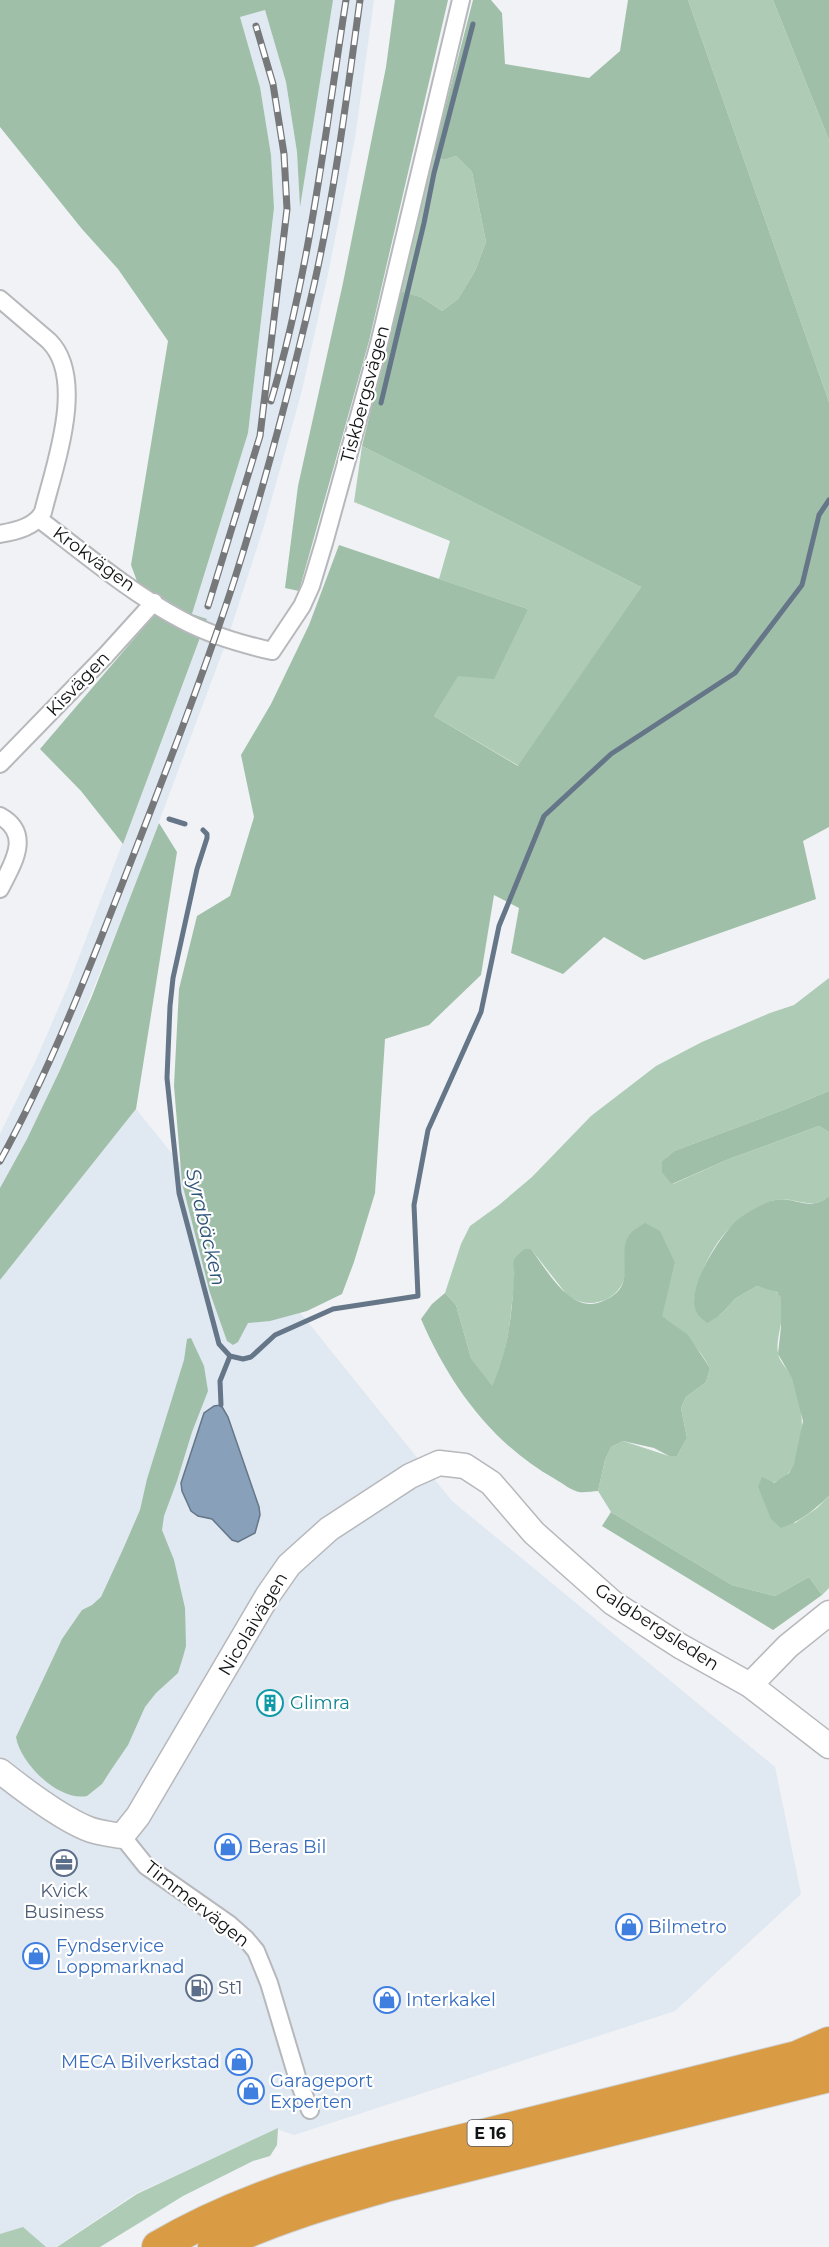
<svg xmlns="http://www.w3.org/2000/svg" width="829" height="2247" viewBox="0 0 829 2247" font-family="Montserrat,sans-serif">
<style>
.built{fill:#e0e8f1}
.green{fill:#adcbb5}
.forest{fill:#9fbfa8}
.water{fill:#88a0ba;stroke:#657688;stroke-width:1.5}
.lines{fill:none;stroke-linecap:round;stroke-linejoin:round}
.stream{stroke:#657688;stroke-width:5}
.street-casing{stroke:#b6b8bb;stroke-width:20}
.secondary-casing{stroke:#b6b8bb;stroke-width:27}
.highway-casing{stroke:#d0d0d0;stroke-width:34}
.street{stroke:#fff;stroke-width:16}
.secondary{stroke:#fff;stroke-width:24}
.highway{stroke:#d99b43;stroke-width:32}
.rail-casing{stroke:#76787a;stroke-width:7}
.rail{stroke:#fff;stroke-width:4.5;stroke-dasharray:14;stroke-linecap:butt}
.labels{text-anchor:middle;stroke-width:4.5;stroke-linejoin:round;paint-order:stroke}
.shield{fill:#fff;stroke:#5a5a5b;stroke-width:1.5}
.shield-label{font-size:16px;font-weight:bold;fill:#131415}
.street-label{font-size:18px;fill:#131415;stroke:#fff}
.culture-label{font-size:18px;fill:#0d838f;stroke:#fff;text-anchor:start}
.shop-label{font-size:18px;fill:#366cbe;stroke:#fff;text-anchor:start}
.service-label{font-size:18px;fill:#4e5e75;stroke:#fff}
.water-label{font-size:20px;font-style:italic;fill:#2e537a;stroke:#fff}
</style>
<rect width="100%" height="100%" fill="#f0f2f5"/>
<path class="built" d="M333 0H374L355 138 329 269 301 394 264 526 227 640 130 899 60 1070 27 1139 0 1188V1134L36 1060 68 986 203 631 192 615 248 433 274 208 271 155 260 87 240 17 265 10 286 82 297 152 300 204Z
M136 1109 452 1501 775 1767 801 1894 675 2011 294 2135 277 2129 135 2194 56 2247H0V1280Z"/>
<path class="green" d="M688 0H773L829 140V402Z
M433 155 444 160 456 156 472 172 486 242 475 271 458 299 442 311 421 297 400 291Z
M362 446 641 587 519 766 434 716 458 675 528 609 439 579 450 541 354 502Z
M829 978V1091L783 1110 674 1151 662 1161V1173L673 1184 729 1159 819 1126 829 1132V1196C812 1212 794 1196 775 1200 770 1201 764 1206 759 1208 722 1223 702 1263 694 1300L719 1316 736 1298 757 1286C765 1288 778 1289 781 1298 787 1315 775 1336 778 1353 779 1362 788 1369 792 1377 804 1401 807 1448 790 1471 783 1481 770 1484 758 1487L765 1501 795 1523 817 1508 829 1496V1588L822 1595 809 1577 775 1596 732 1585 611 1512 598 1491 605 1460 611 1447 623 1441 669 1456H677L687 1438 681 1408 686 1397 706 1382 710 1368C697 1345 683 1330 661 1316L675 1263 625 1249C626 1261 627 1276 621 1286 609 1305 584 1308 567 1295L531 1249 513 1262 515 1276 509 1329 502 1365 492 1387 471 1358 456 1305 445 1293 461 1244 470 1226 499 1205 532 1177 591 1116 656 1066 702 1042 770 1013 794 1005Z
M278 2128 277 2145 270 2156 253 2161 183 2196 100 2247H57L137 2194Z
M23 2227 46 2247H0V2234Z"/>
<path class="forest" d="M0 0H333L300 207 297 152 286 82 265 10 240 17 260 87 271 155 274 208 248 433 192 614 207 619 123 844 81 791 40 749 151 619 131 565 168 341 118 269 82 229 0 127Z
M395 0H448L369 341 299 591 285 588 298 486 343 283 386 67Z
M473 0H491L502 13 505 64 589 78 620 51 628 0H688L829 402V827L803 841 816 899 644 960 604 937 563 974 511 953 519 908 494 895 481 975 429 1025 385 1039 375 1193 354 1262 342 1294 307 1311 270 1321 248 1323 238 1342 233 1345 227 1341 210 1293 182 1183 174 1086 179 989 197 916 230 896 254 817 241 755 271 704 309 625 339 545 528 609 494 679 458 676 434 716 518 766 641 587 362 446 400 291 421 297 442 311 458 299 475 271 486 242 472 172 456 156 444 160 433 155Z
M773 0H829V140Z
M159 823 177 852 136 1109 0 1280V1188L27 1139 60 1070 92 996Z
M829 1091V1132L819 1126 729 1159 672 1184 662 1173V1161L674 1151 783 1110Z
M829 1196V1496C814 1510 801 1521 781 1528L771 1519 758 1487 762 1477 774 1483 789 1473 794 1464 803 1421 792 1378 778 1354 781 1327V1298L777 1292 757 1286 736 1298 719 1316 707 1323C704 1320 699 1317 697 1313 684 1291 719 1238 735 1222 742 1215 765 1202 775 1200 794 1196 810 1213 829 1196Z
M645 1223 660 1231 675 1263 662 1316 688 1335 710 1368 706 1382 686 1397 681 1408 687 1438 677 1456H669L654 1448 623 1441 611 1447 605 1460 598 1491C592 1491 585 1493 579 1492 572 1491 562 1483 555 1479 492 1444 449 1384 421 1319L432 1304 445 1293 456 1305 471 1358 492 1386C508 1353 512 1313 514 1277 515 1273 513 1267 513 1263 514 1257 521 1252 525 1249H531C547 1270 572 1318 605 1300 612 1297 619 1292 622 1285 629 1269 619 1248 630 1234 633 1230 641 1226 645 1223Z
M191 1338 204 1366 208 1391 192 1432 177 1481 164 1516 162 1530 174 1560 185 1608 186 1646 183 1657 178 1673 156 1693 145 1707 128 1745 111 1770 102 1784 87 1796C59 1802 20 1763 16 1737L62 1639 82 1610 92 1605 101 1597 124 1547 140 1510 147 1479 184 1360 187 1339Z
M611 1512 732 1585 775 1596 809 1577 822 1595 773 1630 602 1526Z"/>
<path class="water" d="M221 1405 228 1417 259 1507 260 1515 255 1533 238 1542 232 1540 212 1519 198 1516 191 1511 182 1491 181 1483 204 1413 214 1406Z"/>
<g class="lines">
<path class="stream" d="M381 403 424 223 434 173 473 24
M169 819 185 824
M203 830 207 834V838L197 869 173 978 170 1006 167 1078 179 1193 219 1344 230 1356 243 1359 251 1357 275 1335 333 1309 418 1296 414 1205 428 1130 481 1012 499 926 544 816 611 754 735 673 802 585 819 515 829 500
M221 1405 220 1381 230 1356"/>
<defs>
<path id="street" d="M0 299 49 341C87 379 54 467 43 512 35 527 16 531 0 534
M39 519C85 554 131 593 182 620 210 635 241 644 272 651L302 606 311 586 324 543 379 344 461 0
M0 764 106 655 154 602
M0 816C33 834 12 865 0 889
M122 1836 146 1866 229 1924 246 1939 256 1951 269 1983 298 2080 310 2110"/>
<path id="secondary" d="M750 1685 788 1646 829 1613
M0 1771C24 1790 58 1816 86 1828 97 1833 110 1834 122 1836L138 1816 268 1595 289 1565 329 1529 410 1476 439 1463 465 1466 491 1483 534 1533 613 1603 680 1646 750 1685 829 1746"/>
<path id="highway" d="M158 2247C258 2188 372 2162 484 2135 588 2109 693 2083 797 2057L829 2043
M214 2247C270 2219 330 2202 389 2185L829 2076"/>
</defs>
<use href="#street" class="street-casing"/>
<use href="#secondary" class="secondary-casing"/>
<use href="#highway" class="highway-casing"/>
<use href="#street" class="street"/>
<use href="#secondary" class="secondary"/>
<use href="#highway" class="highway"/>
<defs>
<path id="rail" d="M271 401C310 271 325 134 346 0
M208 606 260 436 287 209 284 154 273 84 256 26
M0 1161C55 1061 95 953 137 846 171 758 205 670 234 581 265 484 291 384 314 285 335 191 347 95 360 0"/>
</defs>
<use href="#rail" class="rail-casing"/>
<use href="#rail" class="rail"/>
</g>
<defs>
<symbol id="building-ring" viewBox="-11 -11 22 22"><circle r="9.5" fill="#fff" stroke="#0f9aa8" stroke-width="1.5"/><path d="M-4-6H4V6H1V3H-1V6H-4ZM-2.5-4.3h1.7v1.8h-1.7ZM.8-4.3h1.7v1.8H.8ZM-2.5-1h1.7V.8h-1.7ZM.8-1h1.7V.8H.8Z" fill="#0f9aa8"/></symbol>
<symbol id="shop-ring" viewBox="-11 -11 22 22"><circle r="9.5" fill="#fff" stroke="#3f7fe0" stroke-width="1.5"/><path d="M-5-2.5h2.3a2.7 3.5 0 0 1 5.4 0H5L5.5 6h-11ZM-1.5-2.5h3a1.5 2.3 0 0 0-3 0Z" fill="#3f7fe0"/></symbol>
<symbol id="office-ring" viewBox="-11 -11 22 22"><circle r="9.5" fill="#fff" stroke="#5c6f8a" stroke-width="1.5"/><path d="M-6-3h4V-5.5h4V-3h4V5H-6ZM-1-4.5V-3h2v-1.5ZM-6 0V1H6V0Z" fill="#5c6f8a"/></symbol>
<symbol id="fuel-ring" viewBox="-11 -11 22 22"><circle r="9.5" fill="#fff" stroke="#5c6f8a" stroke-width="1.5"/><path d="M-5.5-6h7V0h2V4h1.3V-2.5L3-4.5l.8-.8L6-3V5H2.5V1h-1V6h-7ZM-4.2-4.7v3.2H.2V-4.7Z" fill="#5c6f8a"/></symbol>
</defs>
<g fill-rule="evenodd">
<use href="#building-ring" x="255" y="1688" width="30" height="30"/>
<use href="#shop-ring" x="213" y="1832" width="30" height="30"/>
<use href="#office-ring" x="49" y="1848" width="30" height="30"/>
<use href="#shop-ring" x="614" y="1912" width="30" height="30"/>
<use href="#shop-ring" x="21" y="1941" width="30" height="30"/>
<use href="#fuel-ring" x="184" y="1973" width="30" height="30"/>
<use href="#shop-ring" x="372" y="1985" width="30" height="30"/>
<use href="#shop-ring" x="224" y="2047" width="30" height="30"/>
<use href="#shop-ring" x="236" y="2076" width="30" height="30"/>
</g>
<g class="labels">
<rect class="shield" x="467.5" y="2120" width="45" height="26" rx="4.5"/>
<g class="shield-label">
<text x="490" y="2139">E 16</text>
</g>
<g class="street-label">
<text transform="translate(365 394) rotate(-75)" y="6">Tiskbergsvägen</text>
<text transform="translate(94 559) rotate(36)" y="6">Krokvägen</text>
<text transform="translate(78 684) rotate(-46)" y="6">Kisvägen</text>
<text transform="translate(253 1624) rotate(-59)" y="6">Nicolaivägen</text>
<text transform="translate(657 1627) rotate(33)" y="6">Galgbergsleden</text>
<text transform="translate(197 1904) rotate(38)" y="6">Timmervägen</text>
</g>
<g class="culture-label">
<text x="290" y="1709">Glimra</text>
</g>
<g class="shop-label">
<text x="248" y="1853">Beras Bil</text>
<text x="648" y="1933">Bilmetro</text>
<text x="56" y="1952">Fyndservice<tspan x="56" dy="21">Loppmarknad</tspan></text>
<text x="406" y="2006">Interkakel</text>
<text x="220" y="2068" text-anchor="end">MECA Bilverkstad</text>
<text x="270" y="2087">Garageport<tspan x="270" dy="21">Experten</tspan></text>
</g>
<g class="service-label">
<text x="64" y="1897">Kvick<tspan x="64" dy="21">Business</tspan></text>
<text x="218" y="1994" text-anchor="start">St1</text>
</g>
<g class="water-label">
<text transform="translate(206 1227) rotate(77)" y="7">Syrabäcken</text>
</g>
</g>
</svg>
